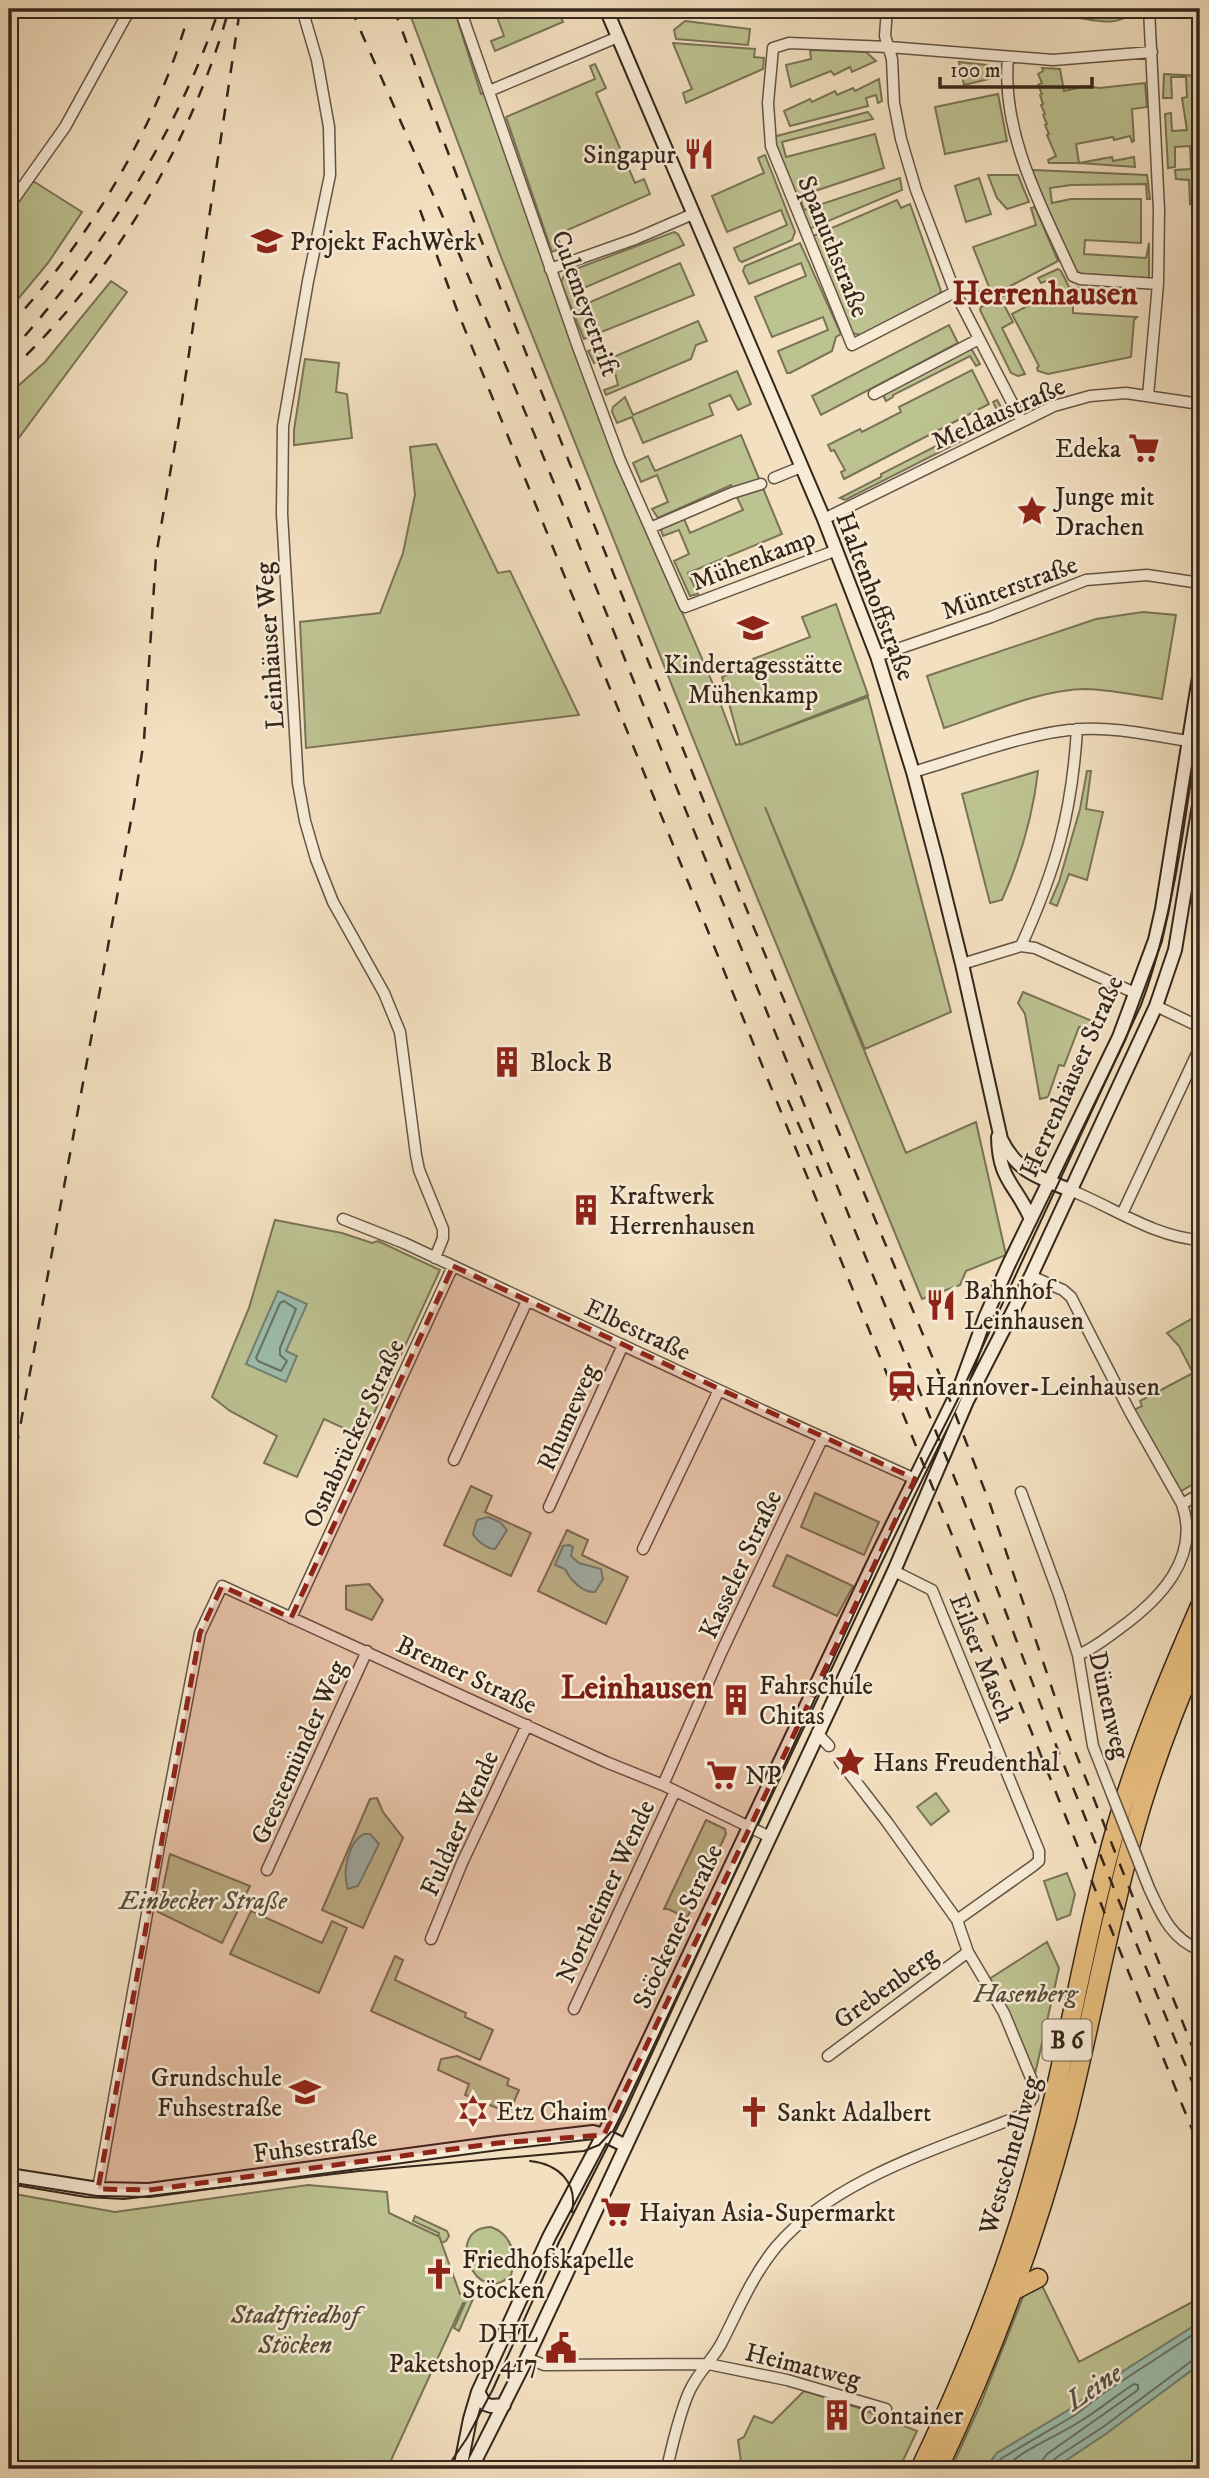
<svg xmlns="http://www.w3.org/2000/svg" width="1209" height="2478" viewBox="0 0 1209 2478" font-family="'IM FELL DW Pica',serif">
<style>
.green{fill:#bdc291;stroke:#797456;stroke-width:2}
.water{fill:#9cbdae;stroke:#738173;stroke-width:2}
.lines{fill:none;stroke-linecap:round;stroke-linejoin:round}
.shore{stroke:#687264;stroke-width:2}
.street-casing{stroke:#645444;stroke-width:13}
.secondary-casing{stroke:#35261b;stroke-width:16}
.highway-casing{stroke:#35261b;stroke-width:21}
.street{stroke:#f7ebd6;stroke-width:10}
.secondary{stroke:#f7ebd6;stroke-width:12}
.highway{stroke:#eac080;stroke-width:18}
.tram{stroke:#35261b;stroke-width:2}
.rail{stroke:#35261b;stroke-width:2.5;stroke-dasharray:12 12;stroke-linecap:butt}
.street-bridge-casing{stroke:#645444;stroke-width:13;stroke-linecap:butt}
.street-bridge{stroke:#f7ebd6;stroke-width:10}
.marked{fill:#8f2418;fill-opacity:0.2;stroke:#8f2418;stroke-width:5;stroke-dasharray:14 9;stroke-linejoin:round}
.labels{text-anchor:middle;stroke-width:5;stroke-linejoin:round;paint-order:stroke}
.shield{fill:#f7ebd6;stroke:#6f6153;stroke-width:2}
.shield-label{font-size:24px;font-weight:bold;fill:#35261b}
.poi-label{font-size:26px;fill:#35261b;stroke:#f7ebd6;text-anchor:start}
.street-label{font-size:26px;fill:#35261b;stroke:#f7ebd6}
.park-label{font-size:26px;font-style:italic;fill:#574d38;stroke:#f7ebd6}
.water-label{font-size:28px;font-style:italic;fill:#545347;stroke:#f7ebd6}
.district-label{font-size:33px;font-weight:bold;fill:#7a1f14;stroke:#f7ebd6}
</style>
<rect width="100%" height="100%" fill="#f3e0c0"/>
<filter id="stains"><feTurbulence type="fractalNoise" baseFrequency=".00286" numOctaves="4"/><feColorMatrix values="0 0 0 0 .2 0 0 0 0 .09 0 0 0 0 .02 0 0 0 .5 -.17"/></filter>
<radialGradient id="worn" r=".72"><stop offset=".6" stop-color="#630" stop-opacity="0"/><stop offset="1" stop-color="#630" stop-opacity=".3"/></radialGradient>
<path class="green" d="M408 9H454L481 94 489 91 646 529 713 684 736 745 740 744 722 677 754 665 753 659 810 637 802 617 836 604 868 695 740 745 868 697 951 1012 865 1049 765 807 906 1153 976 1122 1006 1255 966 1271 960 1285 922 1299 734 841 501 257Z
M494 9H557L563 22 495 51 491 41 504 36Z
M1081 9H1131L1132 14C1113 26 1100 21 1079 18Z
M685 21 750 29 748 45 676 39 674 30Z
M673 43 755 49 754 57 764 58 763 69 686 103 683 93 692 89Z
M810 50 866 52 876 61 852 72 850 67 834 75 831 71 791 87 786 65 811 59Z
M959 62 987 65 995 68 997 77 964 85Z
M595 64 606 88 596 93 635 183 644 179 650 194 556 235 562 248 552 252 506 117 595 79 590 66Z
M1042 68 1060 69 1064 91 1086 86 1099 88 1145 83 1147 107 1132 109 1134 141 1132 142 1130 136 1114 140 1113 137 1076 144 1079 163 1112 157 1113 161 1134 157 1135 167 1079 163H1049L1048 160 1056 156 1047 135 1049 134 1045 125 1047 124 1043 115 1045 114 1041 105 1043 104 1040 95 1042 94 1038 85 1042 83 1038 74 1043 71Z
M1164 74 1200 76V202L1190 204 1189 180 1176 179 1175 170 1191 169 1190 146 1175 147V167L1168 168 1165 114 1171 113 1172 131 1187 130 1182 98 1187 97 1186 77H1171L1172 98H1163Z
M879 79 882 101 878 103 876 95 866 98 868 106 790 126 784 111 810 99 812 102 835 91 837 95 853 88 855 91Z
M998 94 1007 141 945 154 935 107Z
M868 112 873 119 782 142 786 157 875 134 884 168 800 196 804 210 900 178 902 190 807 230 773 137Z
M765 155 795 232 792 240 742 262 739 260 734 248 787 225 781 210 727 232 712 196 764 173 758 158Z
M1033 170 1147 175 1150 199H1147L1146 184 1071 185 1050 188 1052 203 1071 199H1141V243L1085 240 1084 254 1146 258 1149 243V283L1076 278 1030 172Z
M988 175H1018L1029 202 1007 209 997 198Z
M979 178 991 214 966 222 955 186Z
M33 181 82 212 48 263 9 310V214Z
M897 200 901 208 910 204 941 291 937 297 861 335 851 333 813 236Z
M1035 207 1058 261 978 303 975 293 989 287 973 247 1036 225 1031 208Z
M674 232 678 234 684 245 579 290 586 304 680 263 694 295 584 339 561 282 565 273Z
M800 243 841 334 836 337 832 351 790 373H787L778 351 828 330 823 317 772 337 755 297 806 276 801 263 749 284 743 271 745 266Z
M1058 269 1061 271 1069 287 1083 288 1082 300H1073V313L1137 317 1134 320 1131 357 1048 374 1038 371 1037 368 1039 366 1012 314 1057 291 1051 279 1041 283 1038 278Z
M111 281 127 292 9 451V394L45 362Z
M1011 292 1013 297 1003 303 1013 322 1002 328 1025 374 1018 376 1011 373 980 310 981 307Z
M698 321 707 341 696 345 691 359 606 395 604 390 618 385 613 364 610 365 607 358 594 363 588 351 603 345 609 359Z
M949 325 958 343 821 415 812 396Z
M965 349 972 350 980 364 976 366 970 356 893 395V397L886 401 883 395 885 392Z
M305 359 339 363 336 392 347 394 352 438 294 445V430Z
M972 370 989 404 844 479 841 472 845 470 834 450 831 451 828 445 860 429 862 432 901 412 899 407Z
M737 371 751 404 738 410 730 395 709 404 713 415 643 443 632 417 617 423 612 412 613 407 625 397 633 415Z
M997 400 1004 412 1002 419 999 422 845 500 840 498 881 477V474L999 414 993 402Z
M741 435 782 534 688 573 698 594 690 596 674 561 689 554 679 530 663 536 660 527 684 519 690 533 743 510 731 485 658 518 652 509 668 502 657 475 641 482 633 463 648 456 655 471Z
M436 444 498 573 510 571 579 715 306 748 300 622 380 613 403 553 415 495 410 447Z
M1143 612 1176 615 1162 699C1137 695 1111 690 1086 689 1041 689 987 714 944 728L927 676 1096 619Z
M1038 771C1033 816 1020 859 1002 900L990 903 962 794Z
M1087 771H1091L1086 809 1103 812 1087 880 1069 874 1057 906 1050 903 1059 882 1080 809Z
M1023 992 1092 1021 1088 1030 1079 1027 1064 1066 1059 1065 1048 1097 1040 1099 1025 1014 1018 1003Z
M275 1220 342 1233 372 1243 378 1241 440 1270 363 1437 324 1419 297 1477 264 1463 277 1436 230 1411 212 1397 249 1308Z
M1200 1314V1480L1176 1494 1130 1412 1142 1406 1140 1401 1193 1373 1179 1346 1167 1333Z
M471 1486 492 1496 485 1512 531 1533 511 1576 444 1545Z
M815 1493 879 1522 864 1555 801 1527Z
M567 1530 588 1540 582 1555 628 1577 606 1624 538 1591Z
M787 1555 853 1586 837 1616 773 1586Z
M369 1584 383 1600 372 1620 346 1609V1586Z
M936 1793 949 1811 931 1825 917 1807Z
M377 1798 383 1812 403 1838 363 1928 322 1910 370 1799Z
M706 1820 725 1829 726 1834 687 1918 668 1909H664Z
M170 1854 250 1886 222 1943 158 1912Z
M1067 1873 1075 1894 1070 1915 1057 1920 1044 1881Z
M251 1911 322 1943 332 1921 347 1928 319 1993 230 1954Z
M1047 1942 1059 1968 1033 2083 986 1981Z
M395 1956 403 1960 395 1980 466 2013 465 2017 493 2030 480 2060 371 2011Z
M457 2056 509 2079 507 2085 519 2090 509 2113 465 2095 469 2084 438 2070 441 2059Z
M308 2185 387 2192 389 2213 438 2236 439 2233 413 2221 415 2216 447 2231 449 2236 446 2241 442 2243 439 2236 460 2294 466 2292 472 2294 473 2299 459 2331 454 2328 465 2303H463L387 2469H9V2193L115 2212Z
M491 2227C511 2234 518 2255 511 2275 476 2310 442 2228 491 2227Z
M1034 2269 1079 2362 1200 2298V2322L1100 2386 1072 2408 997 2453 985 2469H951L981 2403Z
M1200 2364V2469H1053L1107 2433Z
M804 2391 859 2408 917 2431 899 2469H742L738 2440 744 2437 754 2416 772 2423Z"/>
<path class="water" d="M278 1291 307 1304 286 1351 297 1356 286 1382 246 1364Z
M488 1517 500 1522 507 1530 495 1549C487 1549 477 1541 473 1534L477 1520Z
M569 1545 573 1547 571 1556 579 1563 601 1569 603 1579 595 1592C582 1593 570 1579 565 1569L555 1565 563 1546Z
M364 1834H370L379 1844 358 1886 348 1889C342 1873 348 1842 364 1834Z
M1200 2322V2364L1107 2433 1053 2469H985L997 2453 1072 2408 1100 2386Z"/>
<g class="lines">
<path class="shore" d="M284 1301 296 1309 280 1348V1355L287 1361 281 1371 258 1361 256 1358 280 1303Z
M993 2469 1002 2458 1075 2415 1105 2392 1200 2330
M1004 2469C1022 2449 1056 2437 1079 2422 1098 2411 1115 2396 1134 2384L1138 2385V2390L1047 2454 1042 2461 1041 2469
M1049 2469 1051 2463 1057 2457 1103 2427 1193 2360 1200 2359"/>
<defs>
<path id="street" d="M302 9 317 60 329 127 330 175 308 281 283 426 282 514 298 783 305 821 316 859 333 902 384 993 400 1032 416 1155 419 1170 443 1229V1238L435 1258
M460 9 578 347 620 460 685 607 837 550
M887 9 885 36 892 59 894 103 901 139 916 190 955 292 1021 420
M1008 57C1001 135 1042 207 1073 276L1080 279 1158 284
M489 91 618 37
M9 206 65 127 130 9
M550 269 635 239 693 214
M955 292 852 345 771 146 768 103 773 48 789 43 889 47 1053 60 1152 52
M874 394 979 339
M1148 396 1158 284 1159 210 1149 9
M774 478 801 467
M824 519 1054 406 1090 396 1126 393 1200 404
M650 528 732 493 761 484
M877 656 991 617 1086 580 1147 575 1200 583
M913 772C963 758 1031 731 1082 729 1117 727 1154 736 1189 741
M1021 946C1056 869 1072 813 1077 729
M962 964 1021 946 1035 948 1135 993
M1156 1006 1200 1027
M1070 1190C1113 1207 1154 1237 1200 1240
M1122 1214 1200 1047
M343 1219 404 1243 766 1412 915 1479
M1031 1276 1063 1290 1071 1297 1130 1412 1182 1504
M454 1460 527 1301
M1021 1492 1059 1595 1078 1655 1093 1746 1111 1792
M549 1507 623 1345
M643 1549 719 1390
M894 1571 932 1590 1039 1851V1861L1033 1866 957 1920
M291 1618 453 1266
M1078 1655C1093 1649 1105 1639 1119 1629 1159 1600 1201 1558 1182 1504L1200 1494
M817 1733 829 1746
M663 1785 722 1651 823 1437
M267 1870 367 1651
M1149 1888C1161 1914 1171 1939 1200 1950
M431 1939 462 1863 527 1725
M574 2009 675 1791
M828 2056 968 1952
M98 2189 159 1846 200 1633 222 1586 606 1762 663 1785 770 1837
M527 2358 544 2365 708 2364 787 2380 886 2409
M667 2469C671 2449 682 2405 691 2388 699 2372 712 2360 721 2344 738 2311 752 2276 776 2247 833 2179 941 2148 1022 2115L1033 2097V2083L1004 2013 968 1952 957 1920 887 1822 840 1761"/>
<path id="secondary" d="M606 9 824 519 877 656 913 772 936 859 962 964 1001 1139C1017 1172 1038 1177 1070 1190
M998 1137C999 1181 1015 1183 1031 1219
M9 2175 98 2189 149 2190 498 2143 593 2132 604 2135 626 2146
M478 2392 485 2404 491 2406 504 2405
M460 2469 470 2419 478 2392 549 2237 610 2122 877 1556 960 1387 985 1318 1008 1266 1119 1037 1155 940 1162 909 1200 671
M471 2469 527 2358 894 1571 967 1401 1031 1276 1156 1006 1175 950 1200 799"/>
<path id="highway" d="M1015 2290 1038 2278
M920 2469C964 2377 1003 2282 1031 2184 1066 2065 1083 1942 1117 1824 1139 1749 1169 1677 1200 1606
M938 2469C991 2357 1034 2242 1066 2122 1091 2024 1108 1925 1135 1828 1152 1767 1175 1707 1200 1649"/>
</defs>
<use href="#street" class="street-casing"/>
<use href="#secondary" class="secondary-casing"/>
<use href="#highway" class="highway-casing"/>
<use href="#street" class="street"/>
<use href="#secondary" class="secondary"/>
<use href="#highway" class="highway"/>
<path class="tram" d="M530 2161C558 2164 578 2182 572 2212
M9 2184 86 2197 124 2199 359 2171 584 2151 599 2145 611 2132
M446 2469 467 2438 493 2389 559 2242 625 2112 896 1522 961 1393 1141 1005C1175 913 1186 813 1200 717"/>
<path class="rail" d="M351 9 457 249 533 431 963 1499 1059 1753 1200 2101
M394 9 478 232 754 928 946 1390 990 1504 1063 1721 1200 2066
M420 210 457 310 1200 2149
M9 326C90 240 159 123 190 9
M9 354C99 253 176 138 219 9
M9 372C114 273 190 147 229 9
M788 1100 824 1183
M12 1471 134 804 144 740 156 556 179 421 240 9"/>
<defs>
<path id="street-bridge" d="M1111 1792 1149 1888"/>
</defs>
<use href="#street-bridge" class="street-bridge-casing"/>
<use href="#street-bridge" class="street-bridge"/>
</g>
<path class="marked" d="M453 1266 915 1479 604 2135 498 2143 149 2190 98 2189 200 1633 222 1586 291 1618Z"/>
<defs>
<symbol id="restaurant-bare" viewBox="-9 -9 18 18"><path d="M-5-6h1v4h1v-4h1v4h1v-4h1v5L-1.5 .5V6h-2V.5L-5-1ZM5-6V6H3V1.5H1.5Q1.5-4 5-6Z" fill="#8f2418" stroke="#f7ebd6" stroke-width="2.5" paint-order="stroke"/></symbol>
<symbol id="university-bare" viewBox="-9 -9 18 18"><path d="M0-5L7-2L0 1L-7-2ZM-4 1L0 2.5L4 1V4Q0 6-4 4Z" fill="#8f2418" stroke="#f7ebd6" stroke-width="2.5" paint-order="stroke"/></symbol>
<symbol id="supermarket-bare" viewBox="-9 -9 18 18"><path d="M-6-5.5h2.5l.6 2H6L4.5 2H-2.5L-4.4-4H-6ZM-1.5 3.2a1.3 1.3 0 1 0 .1 0ZM3 3.2a1.3 1.3 0 1 0 .1 0Z" fill="#8f2418" stroke="#f7ebd6" stroke-width="2.5" paint-order="stroke"/></symbol>
<symbol id="sight-bare" viewBox="-9 -9 18 18"><path d="M0-6L1.8-2.2L6-1.7L2.9 1.2L3.7 5.4L0 3.3L-3.7 5.4L-2.9 1.2L-6-1.7L-1.8-2.2Z" fill="#8f2418" stroke="#f7ebd6" stroke-width="2.5" paint-order="stroke"/></symbol>
<symbol id="school-bare" viewBox="-9 -9 18 18"><path d="M0-5L7-2L0 1L-7-2ZM-4 1L0 2.5L4 1V4Q0 6-4 4Z" fill="#8f2418" stroke="#f7ebd6" stroke-width="2.5" paint-order="stroke"/></symbol>
<symbol id="building-bare" viewBox="-9 -9 18 18"><path d="M-4-6H4V6H1V3H-1V6H-4ZM-2.5-4.3h1.7v1.8h-1.7ZM.8-4.3h1.7v1.8H.8ZM-2.5-1h1.7V.8h-1.7ZM.8-1h1.7V.8H.8Z" fill="#8f2418" stroke="#f7ebd6" stroke-width="2.5" paint-order="stroke"/></symbol>
<symbol id="station-bare" viewBox="-9 -9 18 18"><path d="M-3-6H3Q5-6 5-4V2Q5 4 3 4L4.5 6H3L1.5 4h-3L-3 6H-4.5L-3 4Q-5 4-5 2V-4Q-5-6-3-6ZM-3.5-4v3h7v-3ZM-3.5 1v1.5H-2V1ZM2 1v1.5H3.5V1Z" fill="#8f2418" stroke="#f7ebd6" stroke-width="2.5" paint-order="stroke"/></symbol>
<symbol id="synagogue-bare" viewBox="-9 -9 18 18"><path d="M0-6.5L5.6 3.2H-5.6ZM0 6.5L5.6-3.2H-5.6Z" fill="#8f2418" stroke="#f7ebd6" stroke-width="2.5" paint-order="stroke"/></symbol>
<symbol id="church-bare" viewBox="-9 -9 18 18"><path d="M-1.2-6h2.4v3.5h3.3v2.4h-3.3V6h-2.4V-.1h-3.3v-2.4h3.3Z" fill="#8f2418" stroke="#f7ebd6" stroke-width="2.5" paint-order="stroke"/></symbol>
<symbol id="civic-bare" viewBox="-9 -9 18 18"><path d="M-.6-6.5H3V-4.5H.6V-3L4-1V1h2V6H-6V1h2V-1L-.6-3ZM-1.2 2.5V6h2.4V2.5Z" fill="#8f2418" stroke="#f7ebd6" stroke-width="2.5" paint-order="stroke"/></symbol>
</defs>
<g fill-rule="evenodd">
<use href="#restaurant-bare" x="677" y="132" width="44" height="44"/>
<use href="#university-bare" x="245" y="219" width="44" height="44"/>
<use href="#supermarket-bare" x="1122" y="426" width="44" height="44"/>
<use href="#sight-bare" x="1010" y="489" width="44" height="44"/>
<use href="#school-bare" x="731" y="606" width="44" height="44"/>
<use href="#building-bare" x="485" y="1040" width="44" height="44"/>
<use href="#building-bare" x="564" y="1188" width="44" height="44"/>
<use href="#restaurant-bare" x="919" y="1283" width="44" height="44"/>
<use href="#station-bare" x="880" y="1364" width="44" height="44"/>
<use href="#building-bare" x="714" y="1678" width="44" height="44"/>
<use href="#sight-bare" x="828" y="1740" width="44" height="44"/>
<use href="#supermarket-bare" x="700" y="1753" width="44" height="44"/>
<use href="#school-bare" x="283" y="2070" width="44" height="44"/>
<use href="#synagogue-bare" x="451" y="2089" width="44" height="44"/>
<use href="#church-bare" x="732" y="2090" width="44" height="44"/>
<use href="#supermarket-bare" x="594" y="2190" width="44" height="44"/>
<use href="#church-bare" x="417" y="2252" width="44" height="44"/>
<use href="#civic-bare" x="539" y="2326" width="44" height="44"/>
<use href="#building-bare" x="815" y="2393" width="44" height="44"/>
</g>
<g class="labels">
<rect class="shield" x="1042.5" y="2019.5" width="49" height="41" rx="5"/>
<g class="shield-label">
<text x="1067" y="2048">B 6</text>
</g>
<g class="poi-label">
<text x="676" y="163" text-anchor="end">Singapur</text>
<text x="290" y="250">Projekt FachWerk</text>
<text x="1121" y="457" text-anchor="end">Edeka</text>
<text x="1055" y="505">Junge mit<tspan x="1055" dy="30">Drachen</tspan></text>
<text x="753" y="673" text-anchor="middle">Kindertagesstätte<tspan x="753" dy="30">Mühenkamp</tspan></text>
<text x="530" y="1071">Block B</text>
<text x="609" y="1204">Kraftwerk<tspan x="609" dy="30">Herrenhausen</tspan></text>
<text x="964" y="1299">Bahnhof<tspan x="964" dy="30">Leinhausen</tspan></text>
<text x="925" y="1395">Hannover-Leinhausen</text>
<text x="759" y="1694">Fahrschule<tspan x="759" dy="30">Chitas</tspan></text>
<text x="873" y="1771">Hans Freudenthal</text>
<text x="745" y="1784">NP</text>
<text x="282" y="2086" text-anchor="end">Grundschule<tspan x="282" dy="30">Fuhsestraße</tspan></text>
<text x="496" y="2120">Etz Chaim</text>
<text x="777" y="2121">Sankt Adalbert</text>
<text x="639" y="2221">Haiyan Asia-Supermarkt</text>
<text x="462" y="2268">Friedhofskapelle<tspan x="462" dy="30">Stöcken</tspan></text>
<text x="538" y="2342" text-anchor="end">DHL<tspan x="538" dy="30">Paketshop 417</tspan></text>
<text x="860" y="2424">Container</text>
</g>
<g class="street-label">
<text transform="translate(834 246) rotate(68)" y="9">Spanuthstraße</text>
<text transform="translate(586 303) rotate(70)" y="9">Culemeyertrift</text>
<text transform="translate(998 413) rotate(-24)" y="9">Meldaustraße</text>
<text transform="translate(753 559) rotate(-21)" y="9">Mühenkamp</text>
<text transform="translate(1009 587) rotate(-20)" y="9">Münterstraße</text>
<text transform="translate(876 596) rotate(69)" y="9">Haltenhoffstraße</text>
<text transform="translate(269 646) rotate(-94)" y="9">Leinhäuser Weg</text>
<text transform="translate(1071 1076) rotate(-66)" y="9">Herrenhäuser Straße</text>
<text transform="translate(638 1329) rotate(25)" y="9">Elbestraße</text>
<text transform="translate(567 1417) rotate(-66)" y="9">Rhumeweg</text>
<text transform="translate(353 1433) rotate(-65)" y="9">Osnabrücker Straße</text>
<text transform="translate(740 1564) rotate(-65)" y="9">Kasseler Straße</text>
<text transform="translate(983 1658) rotate(68)" y="9">Eilser Masch</text>
<text transform="translate(467 1674) rotate(25)" y="9">Bremer Straße</text>
<text transform="translate(1110 1705) rotate(77)" y="9">Dünenweg</text>
<text transform="translate(298 1752) rotate(-66)" y="9">Geestemünder Weg</text>
<text transform="translate(459 1823) rotate(-66)" y="9">Fuldaer Wende</text>
<text transform="translate(605 1891) rotate(-65)" y="9">Northeimer Wende</text>
<text transform="translate(677 1926) rotate(-65)" y="9">Stöckener Straße</text>
<text transform="translate(885 1987) rotate(-36)" y="9">Grebenberg</text>
<text transform="translate(315 2145) rotate(-8)" y="9">Fuhsestraße</text>
<text transform="translate(1009 2155) rotate(-74)" y="9">Westschnellweg</text>
<text transform="translate(803 2365) rotate(14)" y="9">Heimatweg</text>
</g>
<g class="park-label">
<text x="203" y="1909">Einbecker Straße</text>
<text x="1025" y="2002">Hasenberg</text>
<text x="295" y="2323">Stadtfriedhof<tspan x="295" dy="30">Stöcken</tspan></text>
</g>
<g class="water-label">
<text transform="translate(1093 2386) rotate(-34)" y="10">Leine</text>
</g>
<g class="district-label">
<text x="1045" y="304">Herrenhausen</text>
<text x="637" y="1698">Leinhausen</text>
</g>
</g>
<rect width="1209" height="2478" fill="none" stroke="#f3e0c0" stroke-width="35"/>
<rect x="10" y="10" width="1188" height="2457" fill="none" stroke="#35261b" stroke-width="3.5"/>
<rect x="18" y="18" width="1174" height="2443" fill="none" stroke="#35261b" stroke-width="2"/>
<path d="M940 77v10h152v-10" fill="none" stroke="#35261b" stroke-width="3.5"/>
<text x="950" y="77" font-size="21" fill="#35261b" stroke="#f7ebd6" stroke-width="5" paint-order="stroke">100 m</text>
<rect width="100%" height="100%" filter="url(#stains)"/>
<rect width="100%" height="100%" fill="url(#worn)"/>
</svg>
